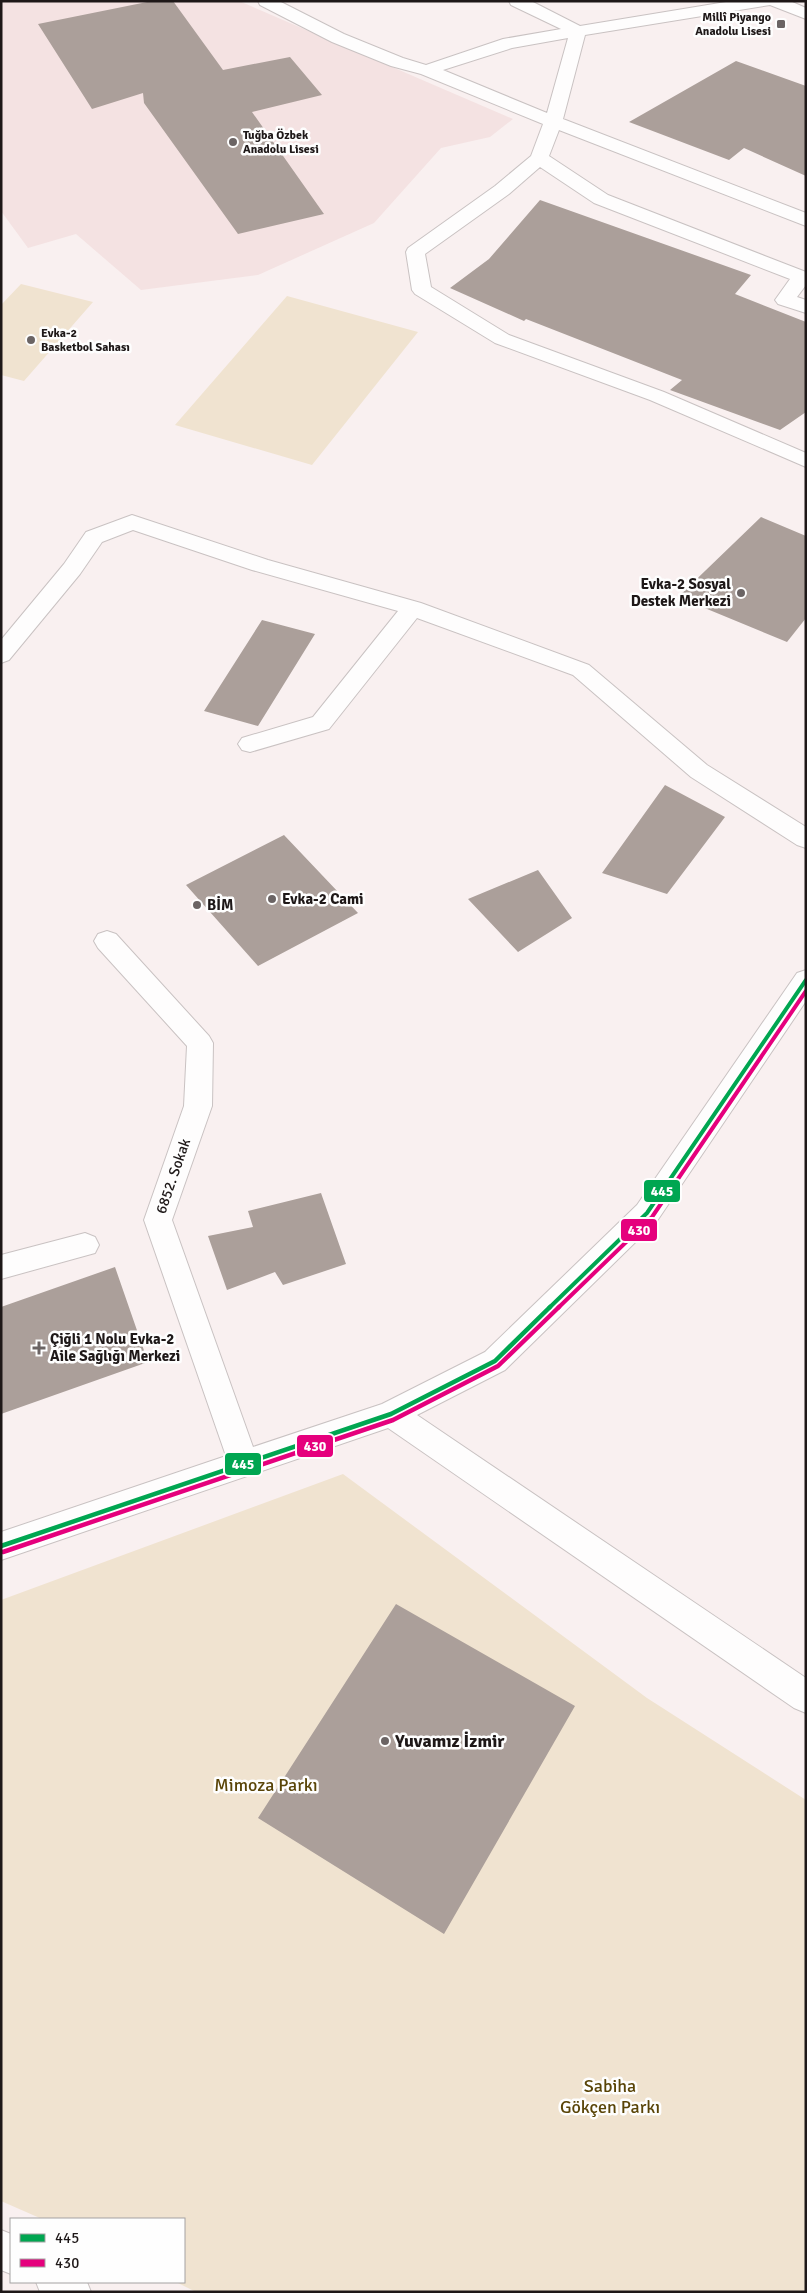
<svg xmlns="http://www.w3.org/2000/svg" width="807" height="2293" viewBox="0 0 807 2293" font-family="Signika,sans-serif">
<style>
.built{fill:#f4e2e2}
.green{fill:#f0e3d0}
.building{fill:#ab9f9a}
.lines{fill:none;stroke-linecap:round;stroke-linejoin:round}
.minor-casing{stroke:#c9c2c2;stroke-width:2}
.minor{fill:#fefdfd;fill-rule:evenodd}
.bus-1-far1-casing{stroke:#fefefe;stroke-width:8}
.bus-1-casing{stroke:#fefefe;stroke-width:8}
.bus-2-far1-casing{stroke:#fefefe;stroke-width:8}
.bus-2-casing{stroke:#fefefe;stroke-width:8}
.bus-1-far1{stroke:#00a651;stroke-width:4}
.bus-1{stroke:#00a651;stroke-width:4.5}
.bus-2-far1{stroke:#e5007d;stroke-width:4}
.bus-2{stroke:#e5007d;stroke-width:4.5}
.poi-dot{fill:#6b6464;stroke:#fefefe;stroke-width:2}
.labels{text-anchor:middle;stroke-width:5;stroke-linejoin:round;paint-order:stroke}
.far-poi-label{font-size:12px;font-weight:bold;fill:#1e1818;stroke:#fefefe;text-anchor:start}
.poi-label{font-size:15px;font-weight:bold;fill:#1e1818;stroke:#fefefe;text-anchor:start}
.street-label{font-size:15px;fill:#1e1818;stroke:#fefefe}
.near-poi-label{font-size:18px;font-weight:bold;fill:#1e1818;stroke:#fefefe;text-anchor:start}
.near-park-label{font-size:18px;fill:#594407;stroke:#fefefe}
.line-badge{stroke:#fefefe;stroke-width:2}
.badge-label{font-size:14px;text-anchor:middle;font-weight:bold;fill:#fff}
</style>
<rect width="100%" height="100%" fill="#f9f0f0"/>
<path class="built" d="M1 1H239L513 119 490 137 441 148 374 223 258 275 141 290 76 234 28 248 1 211Z"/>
<path class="green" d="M21 284 93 302 24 381 1 375V305Z
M287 296 418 332 312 465 175 425Z
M343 1474 647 1698 806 1800V2292H196L176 2282H184V2219H42L1 2201V1600Z"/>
<path class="building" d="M152 1H173L223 70 290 57 322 95 252 112 324 214 238 234 144 103 143 93 92 109 38 24Z
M736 61 806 86V176L744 148 729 160 629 122Z
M540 200 751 275 735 294 806 322V412L780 430 670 390 682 380 526 319 524 321 450 288 489 259Z
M761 517 806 536V618L787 642 678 597Z
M262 620 315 634 258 726 204 711Z
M665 785 725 817 667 894 602 873Z
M284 835 358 913 258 966 186 885Z
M538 870 572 918 518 952 468 899Z
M321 1193 346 1264 283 1285 275 1272 227 1290 208 1236 253 1227 248 1211Z
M115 1267 148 1362 1 1414V1307Z
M396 1604 575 1706 444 1934 258 1818Z"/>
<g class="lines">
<defs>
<path id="minor" d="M258 1H279L344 34 403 58 426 65 503 39 561 29 511 5 509 1H531L580 26 732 1H790L806 8V19L770 5 585 35 563 119 806 213V226L559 130 549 156 608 195 806 272V285L797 297 806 300V313L778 304 775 300 790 279 594 203 540 167 509 194 425 254 431 287 509 335 664 392 806 453V467L650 400 495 343 415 294 412 290 406 252 408 248 495 186 531 156 543 124 421 74 391 66 332 42 260 5ZM568 38 547 113 443 70 512 48Z
M132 515 268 560 421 603 589 665 707 765 806 827V848L797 845 691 777 573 675 417 618 329 729 250 752 242 750 238 744 242 738 313 717 398 611 252 570 133 530 102 542 80 574 9 660 1 663V640L64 564 86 532Z
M107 931 116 934 209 1036 213 1043 212 1106 172 1220 253 1447 382 1404 485 1352 637 1205 797 973 806 970V1001L657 1221 505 1370 417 1415 806 1678V1713L794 1708 388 1428 1 1560V1532L226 1456 144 1220 184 1106 187 1046 98 948 94 941 98 934Z
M85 1233 95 1237 99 1245 95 1253 1 1279V1255Z
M1 2230 11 2234V2274L1 2270Z
M36 2282H87L91 2292H40Z"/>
</defs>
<use href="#minor" class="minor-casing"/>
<use href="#minor" class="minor"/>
<defs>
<path id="bus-1-far1" d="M549 1308 647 1213 806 980"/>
<path id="bus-1" d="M1 1546 391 1414 495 1361 550 1307"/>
<path id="bus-2-far1" d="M558 1308 652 1217 806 991"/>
<path id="bus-2" d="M3 1552 393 1420 498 1366 559 1307"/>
</defs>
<use href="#bus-1-far1" class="bus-1-far1-casing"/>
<use href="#bus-1" class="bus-1-casing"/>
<use href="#bus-2-far1" class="bus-2-far1-casing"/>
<use href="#bus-2" class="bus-2-casing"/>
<use href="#bus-1-far1" class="bus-1-far1"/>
<use href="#bus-1" class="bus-1"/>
<use href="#bus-2-far1" class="bus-2-far1"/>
<use href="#bus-2" class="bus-2"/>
</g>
<g class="poi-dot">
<rect x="776" y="19" width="10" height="10" rx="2.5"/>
<circle cx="233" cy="142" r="5"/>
<circle cx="31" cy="340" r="5"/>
<circle cx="741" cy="593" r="5"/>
<circle cx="272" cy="899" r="5"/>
<circle cx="197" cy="905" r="5"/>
<path d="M36.5 1340.5h5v5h5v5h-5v5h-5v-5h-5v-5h5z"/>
<circle cx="385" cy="1741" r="5"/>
</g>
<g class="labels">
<g class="far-poi-label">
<text x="771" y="21" text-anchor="end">Millî Piyango<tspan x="771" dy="14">Anadolu Lisesi</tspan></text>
<text x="243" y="139">Tuğba Özbek<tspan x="243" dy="14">Anadolu Lisesi</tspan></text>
<text x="41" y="337">Evka-2<tspan x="41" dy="14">Basketbol Sahası</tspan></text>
</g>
<g class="poi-label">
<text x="731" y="589" text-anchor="end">Evka-2 Sosyal<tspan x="731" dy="17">Destek Merkezi</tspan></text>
<text x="282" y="904">Evka-2 Cami</text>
<text x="207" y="910">BİM</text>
<text x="50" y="1344">Çiğli 1 Nolu Evka-2<tspan x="50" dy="17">Aile Sağlığı Merkezi</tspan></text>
</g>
<g class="street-label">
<text transform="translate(173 1176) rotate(-71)" y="5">6852. Sokak</text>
</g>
<g class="near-poi-label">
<text x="395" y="1747">Yuvamız İzmir</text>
</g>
<g class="near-park-label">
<text x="266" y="1791">Mimoza Parkı</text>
<text x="610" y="2092">Sabiha<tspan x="610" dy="21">Gökçen Parkı</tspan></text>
</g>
</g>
<g class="line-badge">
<rect x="643" y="1179" width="38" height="24" rx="5" fill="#00a651"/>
<rect x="620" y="1218" width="38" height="24" rx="5" fill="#e5007d"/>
<rect x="296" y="1434" width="38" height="24" rx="5" fill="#e5007d"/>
<rect x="224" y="1452" width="38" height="24" rx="5" fill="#00a651"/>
</g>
<g class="badge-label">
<text x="662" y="1196">445</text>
<text x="639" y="1235">430</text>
<text x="315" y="1451">430</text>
<text x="243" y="1469">445</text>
</g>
<rect width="807" height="2293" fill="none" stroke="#1e1818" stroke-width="5"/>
<rect x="10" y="2218" width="175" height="65" fill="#fefefe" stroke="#a4a2a2"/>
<rect x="20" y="2234" width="25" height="8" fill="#00a651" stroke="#a4a2a2"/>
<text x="55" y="2243" font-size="15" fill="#1e1818">445</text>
<rect x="20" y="2259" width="25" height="8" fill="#e5007d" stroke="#a4a2a2"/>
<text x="55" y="2268" font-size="15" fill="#1e1818">430</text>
</svg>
